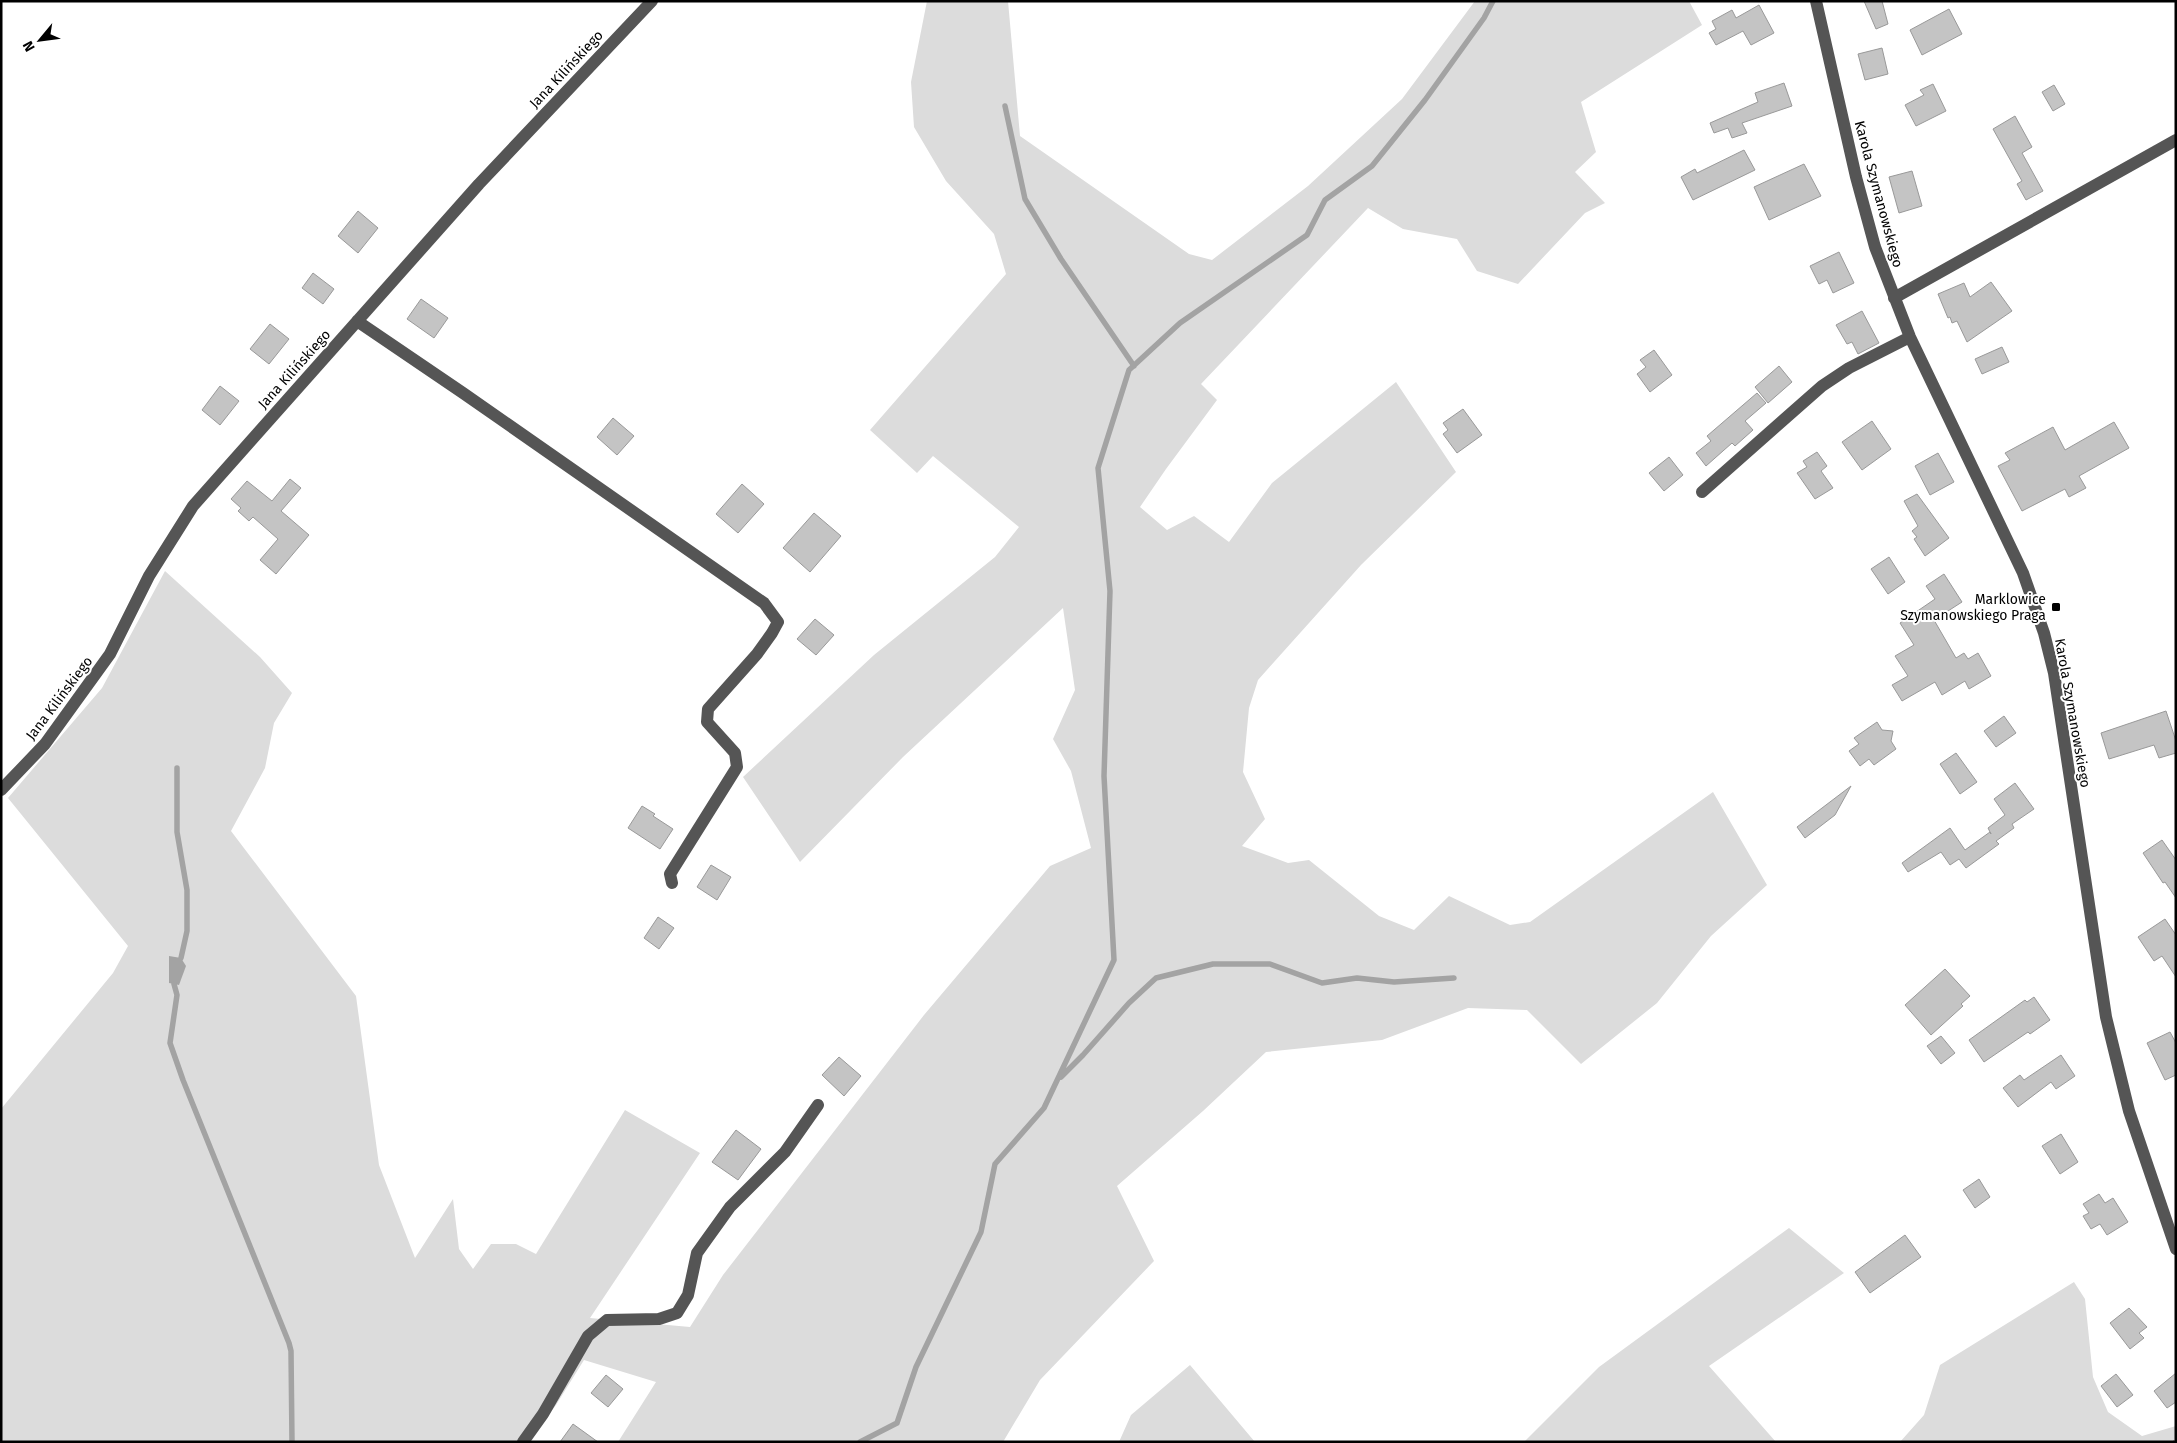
<svg xmlns="http://www.w3.org/2000/svg" width="2177" height="1443" viewBox="0 0 2177 1443" font-family="'Fira Sans',sans-serif">
<style>
.green{fill:#dcdcdc}
.water{fill:#a3a3a3}
.lines{fill:none;stroke-linecap:round;stroke-linejoin:round}
.stream{stroke:#a3a3a3;stroke-width:5.5}
.building{fill:#c4c4c4;stroke:#999}
.path{stroke:#777;stroke-width:3;stroke-dasharray:1 2.5;stroke-linecap:butt}
.minor{stroke:#555;stroke-width:12}
.poi-dot{fill:#000;stroke:#fff;stroke-width:2}
.labels{text-anchor:middle;stroke-width:4;stroke-linejoin:round;paint-order:stroke}
.street-label{font-size:14px;fill:#000;stroke:#fff}
.poi-label{font-size:14px;fill:#000;stroke:#fff;text-anchor:end}
</style>
<rect width="100%" height="100%" fill="#fff"/>
<path class="green" d="M927 1H1008L1020 136 1189 254 1212 260 1308 186 1402 99 1475 1H1689L1702 25 1581 102 1596 152 1575 172 1605 203 1585 213 1518 284 1477 271 1457 239 1403 229 1368 208 1201 384 1217 400 1166 469 1140 507 1167 530 1194 516 1229 542 1272 483 1396 382 1456 472 1361 565 1258 680 1249 708 1243 772 1265 819 1242 846 1288 863 1309 860 1379 916 1414 930 1449 896 1510 925 1530 922 1713 792 1767 885 1711 936 1657 1003 1581 1064 1527 1010 1468 1008 1382 1040 1266 1052 1203 1111 1117 1186 1154 1261 1040 1380 1003 1442H618L656 1382 584 1360 556 1405 528 1442H1V1109L113 973 128 946 8 798 102 688 165 571 260 657 292 693 274 723 265 768 231 831 356 996 379 1165 415 1258 453 1199 459 1249 473 1269 491 1244H516L536 1254 625 1110 700 1153 590 1318 690 1327 723 1275 924 1015 1050 866 1091 848 1071 771 1053 739 1075 690 1063 608 903 757 800 862 743 777 874 655 995 557 1019 527 933 456 917 473 870 430 1006 274 994 234 946 181 914 127 911 82Z
M1789 1228 1844 1273 1709 1366 1776 1442H1524L1599 1367Z
M2074 1282 2085 1299 2093 1377 2108 1412 2142 1436 2176 1426V1442H1900L1924 1415 1940 1365Z
M1190 1365 1255 1442H1119L1131 1415Z"/>
<path class="water" d="M169 956 181 958 186 966 179 985 169 983Z"/>
<g class="lines">
<path class="stream" d="M1005 106 1025 199 1061 259 1134 366
M177 768V832L187 890V931L181 958
M174 984 177 995 170 1043 183 1080 289 1343 291 1351 292 1442
M1061 1077 1083 1055 1129 1003 1156 978 1213 964H1270L1322 983 1357 978 1394 982 1454 978
M860 1442 897 1423 916 1367 981 1232 995 1164 1044 1108 1114 960 1104 776 1110 591 1098 468 1129 370 1180 323 1307 235 1325 200 1372 166 1425 100 1484 18 1493 1"/>
</g>
<path class="building" d="M1864 1H1882L1888 24 1876 29Z
M1759 5 1774 33 1751 45 1743 31 1716 45 1709 33 1716 29 1712 21 1732 10 1736 18Z
M1949 9 1962 34 1922 55 1910 30Z
M1882 48 1888 74 1865 80 1858 54Z
M1784 83 1792 106 1742 123 1747 133 1732 138 1728 128 1714 133 1710 123 1758 102 1755 93Z
M1933 84 1946 111 1916 126 1905 105 1924 95 1920 90Z
M2054 85 2065 104 2053 111 2042 92Z
M2015 116 2032 147 2022 153 2043 191 2026 200 2017 184 2022 181 1993 129Z
M1744 150 1755 170 1693 200 1681 177 1695 169 1697 173Z
M1804 164 1821 196 1769 220 1754 187Z
M1912 171 1922 206 1899 213 1889 177Z
M358 211 378 228 358 253 338 236Z
M1839 252 1854 283 1833 293 1827 280 1819 284 1810 266Z
M313 273 334 289 323 304 302 288Z
M1991 282 2012 311 1967 342 1957 321 1952 323 1950 317 1948 318 1938 294 1964 283 1970 297Z
M421 299 448 318 434 338 407 319Z
M1862 311 1879 343 1858 354 1852 342 1847 344 1836 325Z
M270 324 289 339 269 364 250 349Z
M2002 347 2009 362 1982 374 1975 359Z
M1654 350 1672 375 1650 392 1637 374 1646 367 1640 360Z
M1779 366 1792 382 1768 403 1755 387Z
M220 386 239 401 220 425 202 410Z
M1757 393 1766 403 1745 421 1753 430 1735 446 1732 443 1706 466 1696 453 1711 441 1707 436Z
M1463 409 1482 435 1457 453 1443 434 1448 430 1443 423Z
M613 418 634 436 617 455 597 437Z
M1872 421 1891 449 1862 470 1842 442Z
M2114 422 2129 448 2079 476 2086 488 2069 497 2065 489 2022 511 1998 466 2010 460 2005 453 2053 427 2065 450Z
M1817 452 1827 466 1821 471 1833 488 1815 499 1797 473 1807 467 1803 461Z
M1938 453 1954 482 1930 495 1915 466Z
M1669 457 1683 475 1664 491 1649 473Z
M290 479 301 488 281 511 309 535 276 574 260 560 278 539 253 517 249 521 238 511 241 508 231 499 247 481 272 501Z
M742 484 764 504 738 533 716 514Z
M1917 494 1949 538 1925 556 1914 539 1917 537 1912 531 1918 526 1904 501Z
M814 513 841 536 810 572 783 548Z
M1889 557 1905 582 1888 594 1871 569Z
M1944 574 1962 602 1934 620 1956 658 1964 653 1968 659 1978 653 1991 676 1969 689 1965 681 1942 695 1935 682 1902 701 1892 685 1908 676 1895 656 1914 645 1900 623 1935 599 1926 586Z
M815 619 834 635 816 655 797 639Z
M2166 711 2176 741V753L2159 758 2154 745 2109 759 2101 733Z
M2004 716 2016 733 1996 747 1984 731Z
M1877 722 1882 730 1893 731 1891 741 1896 749 1874 765 1869 759 1860 766 1849 751 1859 744 1854 738Z
M1956 753 1977 782 1960 794 1940 764Z
M2015 783 2034 809 2012 824 2014 828 1996 841 1999 844 1966 868 1959 859 1950 865 1941 852 1908 872 1902 863 1950 828 1965 850 1990 832 1991 834 1988 828 2005 815 1994 799Z
M1851 786 1835 815 1805 838 1797 827Z
M642 806 655 814 653 816 673 829 660 849 628 828Z
M2162 840 2176 860V898L2165 882 2163 883 2143 853Z
M711 865 731 877 717 900 697 887Z
M658 917 674 928 659 949 644 938Z
M2165 919 2176 935V977L2162 956 2154 961 2138 937Z
M1945 969 1970 996 1961 1004 1963 1006 1931 1035 1905 1005Z
M2034 997 2050 1020 2030 1034 2028 1032 1984 1062 1969 1040 2025 1000 2027 1002Z
M2170 1032 2176 1043V1075L2165 1080 2147 1043Z
M1941 1036 1955 1053 1941 1064 1927 1046Z
M2061 1055 2075 1076 2056 1089 2051 1082 2018 1107 2003 1088 2020 1075 2024 1080Z
M839 1057 861 1076 844 1096 822 1075Z
M736 1130 761 1149 738 1180 712 1162Z
M2061 1134 2078 1162 2060 1174 2042 1146Z
M1979 1179 1990 1197 1975 1208 1963 1190Z
M2099 1194 2105 1203 2113 1198 2128 1222 2107 1235 2100 1224 2091 1229 2083 1216 2089 1213 2083 1204Z
M1905 1235 1921 1257 1870 1293 1855 1272Z
M2129 1308 2147 1327 2139 1333 2144 1338 2130 1349 2110 1323Z
M2176 1373V1402L2167 1408 2154 1391Z
M2116 1374 2133 1395 2117 1407 2101 1386Z
M606 1375 623 1389 608 1407 591 1393Z
M573 1424 598 1442H560Z"/>
<g class="lines">
<path class="path" d="M2174 1442 2176 1440"/>
<path class="minor" d="M1816 1 1856 177 1875 247 1910 337 2023 573 2044 633 2054 673 2106 1017 2129 1111 2176 1249
M1894 298 2176 140
M357 321 463 393 764 603 778 622 772 633 757 654 708 709 707 722 735 753 737 767 670 874 672 883
M1702 492 1822 386 1849 368 1910 337
M1 790 45 744 110 654 149 576 193 506 479 184 652 1
M523 1442 543 1414 588 1336 607 1320 659 1319 677 1313 688 1295 697 1253 730 1207 785 1152 818 1105"/>
</g>
<rect class="poi-dot" x="2051" y="602" width="10" height="10" rx="2.5"/>
<g class="labels">
<g class="street-label">
<text transform="translate(566 69) rotate(-47)" y="5">Jana Kilińskiego</text>
<text transform="translate(1879 194) rotate(75)" y="5">Karola Szymanowskiego</text>
<text transform="translate(294 369) rotate(-48)" y="5">Jana Kilińskiego</text>
<text transform="translate(59 698) rotate(-53)" y="5">Jana Kilińskiego</text>
<text transform="translate(2073 713) rotate(80)" y="5">Karola Szymanowskiego</text>
</g>
<g class="poi-label">
<text x="2046" y="604">Marklowice<tspan x="2046" dy="16">Szymanowskiego Praga</tspan></text>
</g>
</g>
<rect width="2177" height="1443" fill="none" stroke="#000000" stroke-width="5"/>
<g transform="translate(40 40) rotate(241)" stroke="#ffffff" stroke-width="4" paint-order="stroke">
<path d="M0-4L9 19L0 12L-9 19Z" fill="#000000"/>
<text y="-8" font-size="14" font-weight="bold" text-anchor="middle" fill="#000000">N</text>
</g>
</svg>
